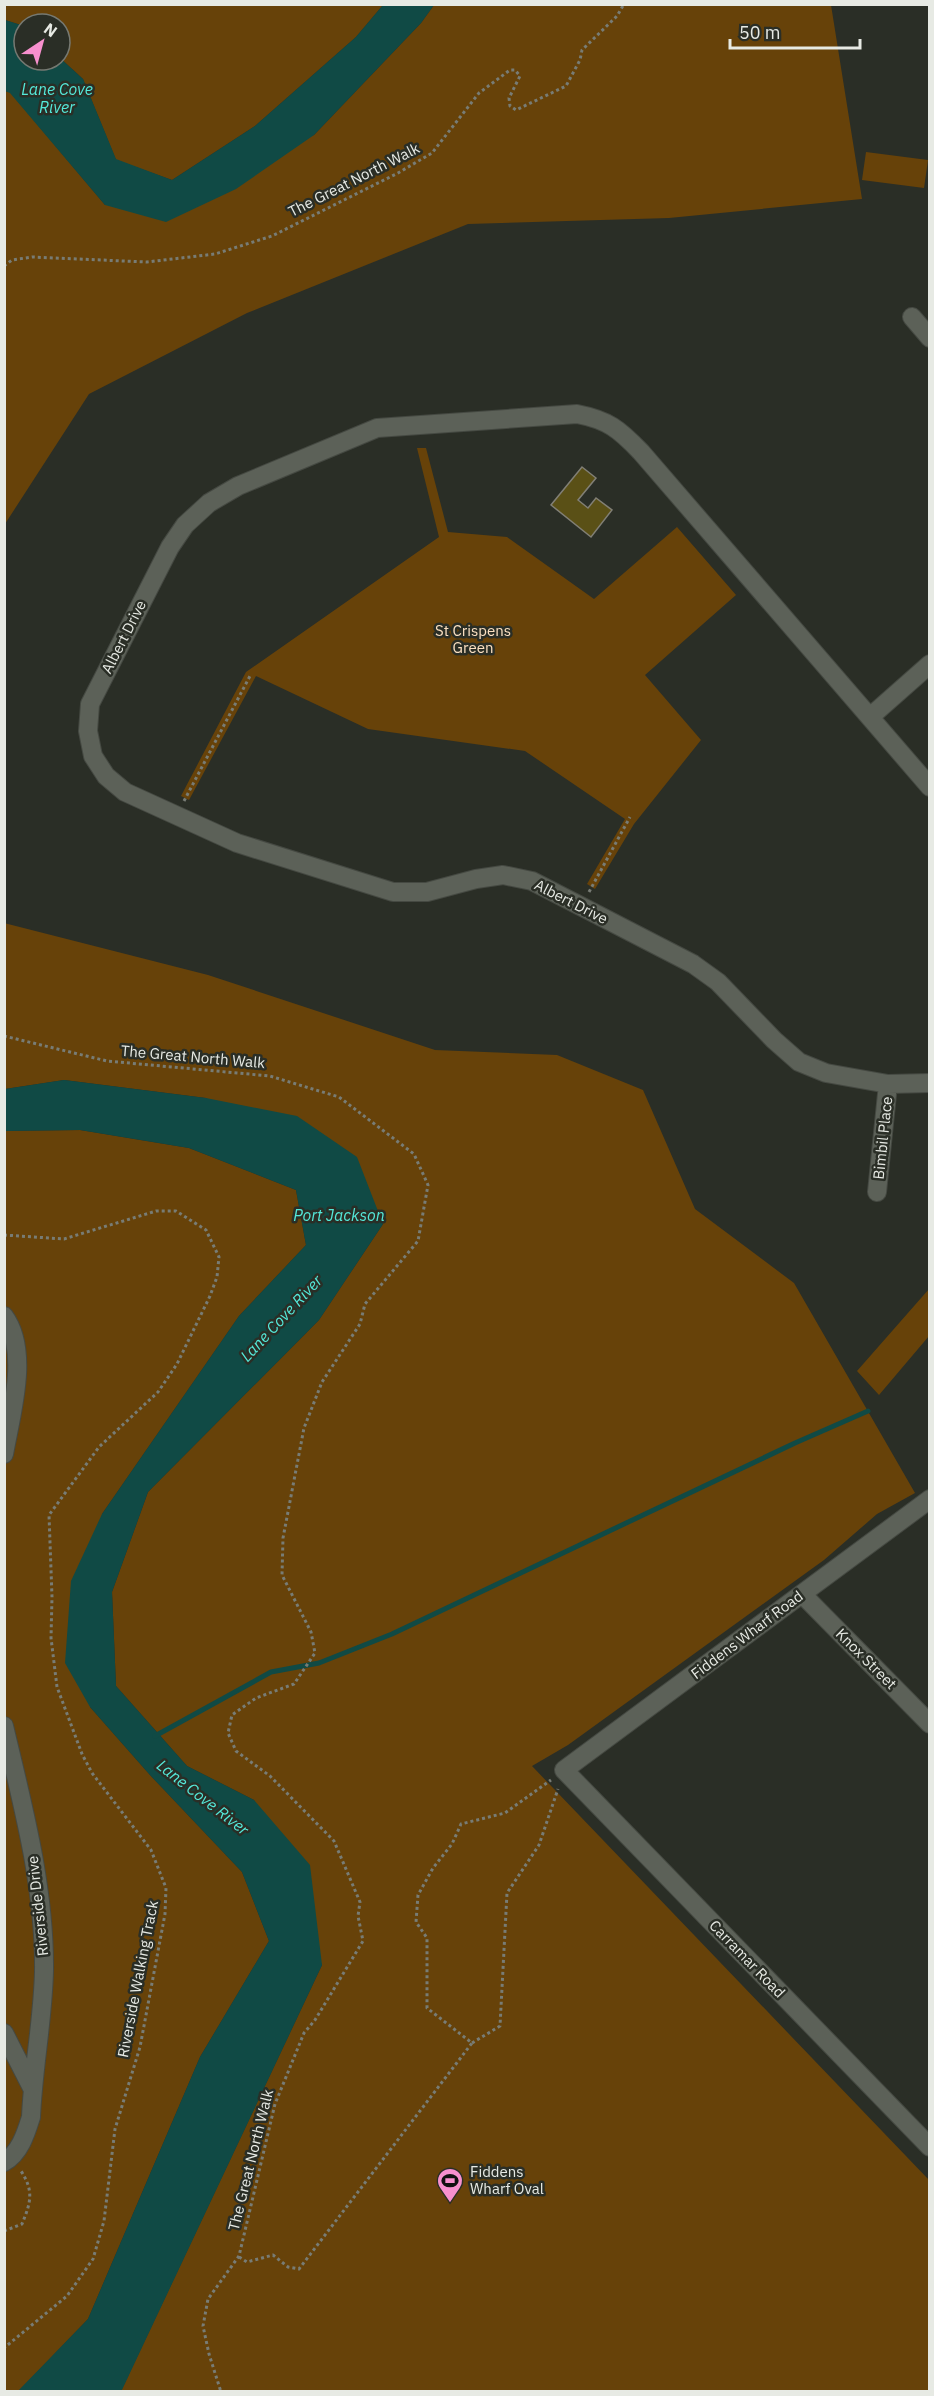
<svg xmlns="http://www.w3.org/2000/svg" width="934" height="2396" viewBox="0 0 934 2396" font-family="'IBM Plex Sans',sans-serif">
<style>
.green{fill:#674209}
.water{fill:#104a45}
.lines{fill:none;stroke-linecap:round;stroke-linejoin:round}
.stream{stroke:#104a45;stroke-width:5}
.building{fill:#5a5016;stroke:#817f75;stroke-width:1.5}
.minor-casing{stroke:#454942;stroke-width:20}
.path{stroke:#787c75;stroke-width:3;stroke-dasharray:3 3;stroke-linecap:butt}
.minor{stroke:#5c6158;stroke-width:18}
.labels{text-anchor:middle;stroke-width:5;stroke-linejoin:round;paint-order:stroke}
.street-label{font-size:15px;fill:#e7eae4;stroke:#2a2e26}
.park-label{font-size:15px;fill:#fbe0c1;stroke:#2a2e26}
.poi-label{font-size:15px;fill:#e7eae4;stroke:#2a2e26;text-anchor:start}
.water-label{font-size:16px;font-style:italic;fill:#54e9da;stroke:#2a2e26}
</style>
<rect width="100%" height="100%" fill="#2a2e26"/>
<path class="green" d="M5 4 383 5 356 37 255 126 172 180 116 160 83 79 60 58V24H24V26L5 20Z
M434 5H831L862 199 669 218 468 224 247 313 89 394 5 524V91L10 92 105 205 314 135 421 23Z
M866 152 928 160 924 188 862 180Z
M417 448H426L448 532 507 537 594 599 677 527 736 595 645 675 701 740 634 824 595 889 587 884 625 819 525 751 368 729 256 676 189 800 181 796 246 672 439 537Z
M4 923 208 975 435 1050 557 1055 643 1090 695 1209 794 1283 915 1493 877 1514 824 1560 568 1745 532 1766 929 2180V2391H121L322 1965 254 1800 187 1766 116 1686 112 1592 148 1492 319 1320 383 1224 206 1098 64 1080 5 1089Z
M80 1130 189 1148 296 1190 306 1245 239 1316 102 1514 90 1707 150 1775 242 1872 269 1941 200 2057 88 2319 18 2392 4 2391V1131Z
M929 1289V1336L879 1395 857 1371Z"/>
<path class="water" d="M383 5H434L421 23 314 135 236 189 166 222 105 205 10 93 5 91V20L24 26V60H60V58L83 79 116 159 172 180 255 126 356 37Z
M64 1080 206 1098 297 1116 357 1157 383 1224 319 1320 148 1492 112 1592 116 1686 187 1766 254 1800 310 1865 322 1965 121 2392 18 2391 88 2319 200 2057 269 1941 242 1872 150 1775 90 1707 65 1663 71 1581 102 1514 239 1316 306 1245 296 1190 189 1148 80 1130 5 1131V1089Z"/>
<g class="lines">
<path class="stream" d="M155 1736 271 1672 319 1663 392 1634 795 1443 868 1411"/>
</g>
<path class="building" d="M582 467 596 478 578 500 588 508 596 498 612 510 591 537 551 505Z"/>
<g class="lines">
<defs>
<path id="minor" d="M912 317 930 338
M870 717 930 664
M930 787 641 452C619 429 608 420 577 414L377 428 238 486 209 503 185 525 170 547 90 704 88 731 93 756 106 776 125 792 237 843 393 892H427L476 879 503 875 532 881 693 964 718 982 774 1040 799 1062 826 1073 888 1084 930 1083
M877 1192 888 1084
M4 1316C30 1351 11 1414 4 1454
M930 1499 564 1770 930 2147
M802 1594 930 1724
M4 1726C23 1806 45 1888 44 1971 43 2019 33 2069 31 2117 26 2133 20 2153 4 2162
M4 2033 32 2088"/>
</defs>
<use href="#minor" class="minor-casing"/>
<path class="path" d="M4 266 12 260 32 257 147 262 215 254 272 236 398 173 432 153 479 93 510 70H515L520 76 509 98 510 106 516 110 566 86 580 60 582 50 617 16 624 4
M184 801 250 676
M589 892 630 817
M4 1036 107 1061 270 1076 339 1097 414 1154 428 1185 418 1241 365 1304 360 1324 322 1382 304 1428 283 1538 282 1575 311 1632 315 1653 294 1684 256 1698 232 1715 228 1733 236 1751 270 1776 334 1841 360 1902 358 1916 363 1941 315 2020 304 2033 275 2104 239 2256 208 2299 203 2326 209 2354 221 2392
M4 1235 64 1239 156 1211H176L206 1230 219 1257 217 1277 210 1296 177 1364 158 1392 99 1447 49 1515 52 1597 51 1638 57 1687 82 1754 92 1773 151 1850 166 1888 165 1914 140 2047 115 2129 104 2221 93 2259 67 2296 4 2348
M472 2043 500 2026 507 1893 539 1845 558 1789
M4 2231 22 2224C31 2202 34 2191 21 2171
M239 2257 247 2262 273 2255 288 2267 299 2269 472 2043 427 2008V1938L416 1922 418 1895 433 1868 452 1844 461 1824 505 1813 551 1780"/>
<use href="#minor" class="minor"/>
</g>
<defs>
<symbol id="stadium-pin" viewBox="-11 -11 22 30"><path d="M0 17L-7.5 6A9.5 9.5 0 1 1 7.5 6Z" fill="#f790ce" stroke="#2a2e26"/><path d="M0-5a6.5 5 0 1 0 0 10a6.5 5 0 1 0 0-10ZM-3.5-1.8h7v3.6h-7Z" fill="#111"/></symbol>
</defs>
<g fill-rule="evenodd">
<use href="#stadium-pin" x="435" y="2166" width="30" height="40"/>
</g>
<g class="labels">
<g class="street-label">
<text transform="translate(354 180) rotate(-27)" y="5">The Great North Walk</text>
<text transform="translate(124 637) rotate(-63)" y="5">Albert Drive</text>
<text transform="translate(571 902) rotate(27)" y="5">Albert Drive</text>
<text transform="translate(193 1057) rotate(5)" y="5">The Great North Walk</text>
<text transform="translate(883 1138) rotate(-84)" y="5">Bimbil Place</text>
<text transform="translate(747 1635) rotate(-37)" y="5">Fiddens Wharf Road</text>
<text transform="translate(866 1659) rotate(45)" y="5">Knox Street</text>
<text transform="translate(38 1906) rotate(-96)" y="5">Riverside Drive</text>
<text transform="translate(747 1959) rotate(46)" y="5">Carramar Road</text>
<text transform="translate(138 1979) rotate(-79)" y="5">Riverside Walking Track</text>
<text transform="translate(251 2160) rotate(-76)" y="5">The Great North Walk</text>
</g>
<g class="park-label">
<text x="473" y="636">St Crispens<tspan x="473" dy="17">Green</tspan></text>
</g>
<g class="poi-label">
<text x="470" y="2177">Fiddens<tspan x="470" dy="17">Wharf Oval</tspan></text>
</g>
<g class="water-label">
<text x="57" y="95">Lane Cove<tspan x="57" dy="18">River</tspan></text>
<text x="339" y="1221">Port Jackson</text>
<text transform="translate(281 1318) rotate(-47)" y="6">Lane Cove River</text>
<text transform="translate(203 1797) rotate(38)" y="6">Lane Cove River</text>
</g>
</g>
<rect width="934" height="2396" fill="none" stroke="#e7eae4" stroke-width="12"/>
<g transform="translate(42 42) rotate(36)"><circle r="28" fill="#2a2e26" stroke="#767972" stroke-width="1.5"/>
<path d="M0-4.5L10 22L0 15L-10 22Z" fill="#f790ce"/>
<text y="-9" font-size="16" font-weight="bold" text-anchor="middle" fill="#e7eae4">N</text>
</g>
<path d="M730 39v9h130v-9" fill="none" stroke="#e7eae4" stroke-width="3"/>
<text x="739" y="39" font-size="18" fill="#e7eae4" stroke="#2a2e26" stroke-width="4.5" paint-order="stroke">50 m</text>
</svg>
